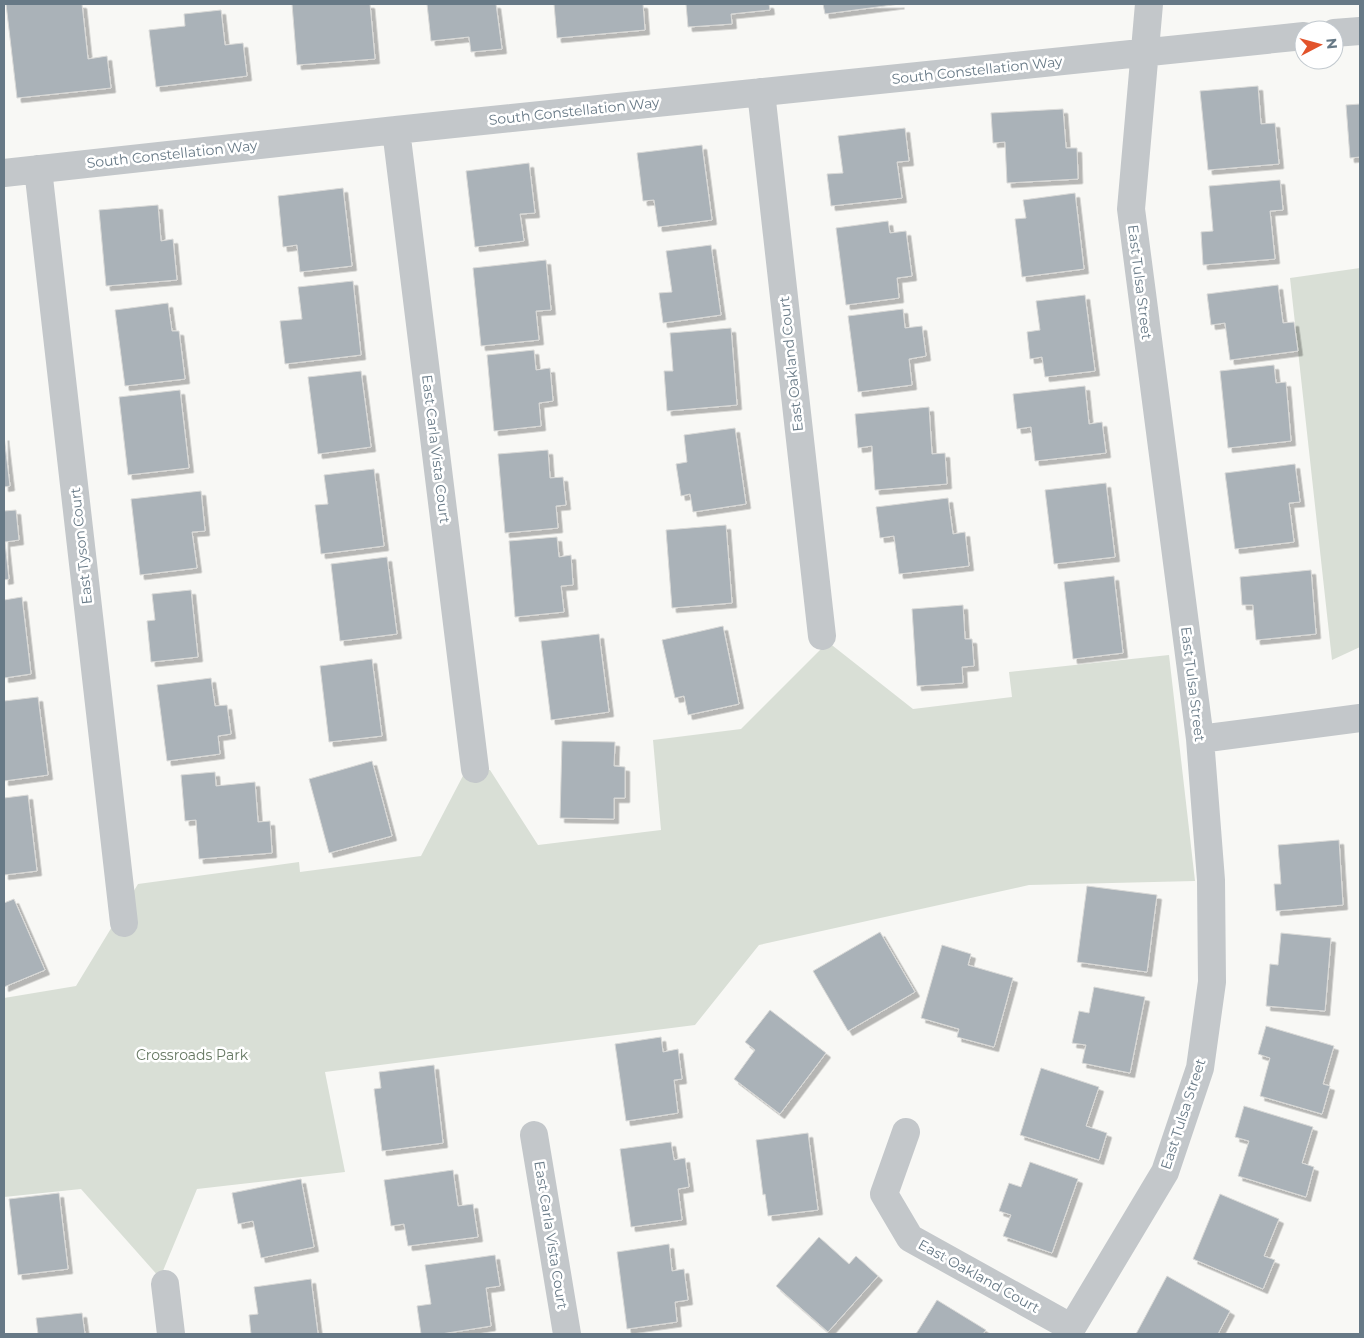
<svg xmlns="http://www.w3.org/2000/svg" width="1364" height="1338" viewBox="0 0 1364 1338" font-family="Montserrat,sans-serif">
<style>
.green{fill:#d9dfd6}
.building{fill:#aab2b8;stroke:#d9d9d7;filter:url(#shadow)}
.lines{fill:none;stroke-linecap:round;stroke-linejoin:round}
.minor{stroke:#c3c7ca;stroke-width:28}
.labels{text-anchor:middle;stroke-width:5;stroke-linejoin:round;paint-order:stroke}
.street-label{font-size:14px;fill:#677986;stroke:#fff}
.park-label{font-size:14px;fill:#667862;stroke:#fff}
</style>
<defs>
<filter id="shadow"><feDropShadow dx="4.5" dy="4.5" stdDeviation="0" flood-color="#0004"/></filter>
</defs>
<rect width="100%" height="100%" fill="#f8f8f5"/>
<path class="green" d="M1360 268V647L1332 660 1290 278Z
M828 642 913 709 1012 697 1009 672 1169 655 1195 881 1029 885 759 945 695 1025 325 1072 345 1172 197 1189 160 1278 81 1189 4 1197V998L76 986 138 884 299 862 300 872 421 856 466 770H490L538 845 661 830 653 740 741 729Z"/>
<path class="building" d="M6 4H82L88 59 107 56 111 88 17 98Z
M292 4H370L375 59 297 65Z
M427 4H496L502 49 471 52 469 37 431 41Z
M554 4H643L645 30 557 38Z
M686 4H769L770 10 731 14 732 24 688 27Z
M823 4H900L825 14Z
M221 10 225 45 243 43 247 76 156 87 149 30 185 26 184 14Z
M1258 86 1261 124 1275 123 1279 164 1208 170 1200 91Z
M1360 104V157L1350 158 1346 105Z
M1063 109 1066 148H1077L1078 179 1007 183 1005 142 993 143 991 113Z
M905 128 909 161 897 162 902 198 831 206 827 174 843 173 838 136Z
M702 145 712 220 658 227 654 200 643 201 637 153Z
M529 163 535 213 520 214 524 241 475 247 466 171Z
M1280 180 1283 210 1270 211 1275 259 1203 265 1201 232 1213 231 1209 186Z
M343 188 352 266 300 272 297 245 283 247 278 196Z
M1075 193 1084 269 1022 277 1015 219 1026 218 1023 200Z
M158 205 161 241 173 239 177 280 106 286 99 210Z
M888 221 890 233 906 231 912 276 897 278 899 298 846 305 836 228Z
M711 245 721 315 663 323 659 293 672 292 666 251Z
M546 260 551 310 536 311 539 340 481 346 473 268Z
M353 281 361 355 285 364 280 321 302 319 298 287Z
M1278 285 1283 323 1294 322 1298 351 1230 360 1225 323 1211 325 1207 294Z
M1085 295 1095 371 1045 377 1042 357 1030 359 1027 332 1040 330 1036 301Z
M168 303 172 331H179L185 379 125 386 115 310Z
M903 309 905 328 922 326 926 356 909 359 912 385 858 392 848 316Z
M731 328 737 405 667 411 664 371H673L670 333Z
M534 350 536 370 550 368 553 401 539 403 541 426 494 431 487 355Z
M1274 365 1276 383 1286 382 1291 441 1228 448 1220 371Z
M361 371 371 447 318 454 308 377Z
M1085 386 1089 424 1102 422 1106 453 1035 461 1031 427 1017 429 1013 394Z
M180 390 189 468 128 475 119 397Z
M929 407 932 454 945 453 947 484 875 490 872 446 858 448 855 414Z
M735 428 746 504 693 512 690 494 681 496 676 464 687 462 684 435Z
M4 436 10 486 4 487Z
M548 450 550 478 563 477 566 505 556 506 558 528 505 533 498 454Z
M1295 464 1300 502 1289 503 1294 542 1235 549 1225 473Z
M374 469 384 546 321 554 315 505 328 504 324 475Z
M1106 483 1115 557 1054 564 1045 490Z
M201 491 205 531 192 532 197 568 140 575 131 499Z
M948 498 953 534 965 532 969 566 899 574 894 536 880 538 876 507Z
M16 510 19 540 5 542 9 579 4 580V511Z
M726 525 732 603 672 608 666 530Z
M557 537 559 557 571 555 573 585 561 586 564 612 515 617 509 541Z
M387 557 397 634 340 641 331 564Z
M1311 570 1316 634 1256 640 1253 605H1242L1240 577Z
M1114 576 1123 653 1073 659 1064 582Z
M191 590 198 657 151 662 147 621 155 620 152 594Z
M22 597 31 674 4 678V600Z
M963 605 965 639H972L974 666 962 667 963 683 917 686 912 609Z
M723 626 739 704 688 715 684 696 675 698 662 640Z
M599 634 609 712 551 720 541 641Z
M372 659 382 736 329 742 320 666Z
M211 678 215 706 227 705 231 734 218 736 220 754 167 761 157 685Z
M38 697 48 775 4 781V701Z
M562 741 615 742 614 766 625 767V798H614V819L560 818Z
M372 761 392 836 329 853 309 779Z
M215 772 216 786 255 782 258 822 270 821 272 853 199 859 196 820 185 821 181 775Z
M28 795 37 871 4 875V798Z
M1339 840 1343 905 1276 911 1274 884H1281L1278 845Z
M1087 886 1157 895 1147 972 1077 962Z
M14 899 45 970 4 987V903Z
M880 932 915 992 848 1031 813 971Z
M1281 933 1331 938 1325 1011 1266 1006 1270 964 1278 965Z
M942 945 971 954 968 965 1013 978 994 1047 957 1037 959 1029 921 1018Z
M1094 987 1145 997 1130 1073 1082 1063 1086 1045 1072 1043 1079 1011 1089 1013Z
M770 1010 826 1053 780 1114 734 1079 755 1050 745 1042Z
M1266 1026 1334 1046 1323 1084 1330 1086 1322 1114 1260 1096 1270 1058 1258 1054Z
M661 1037 663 1052 678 1049 682 1079 674 1080 678 1113 626 1121 615 1044Z
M434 1065 443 1143 382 1151 374 1089 381 1088 379 1072Z
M1041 1068 1099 1087 1086 1126 1107 1133 1099 1160 1020 1135Z
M1244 1106 1313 1127 1302 1163 1314 1167 1306 1197 1238 1176 1249 1141 1235 1137Z
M808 1133 818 1210 768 1216 765 1194 763 1195 756 1140Z
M671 1142 674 1160 685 1158 689 1187 678 1189 682 1220 631 1227 620 1149Z
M1030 1162 1078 1179 1052 1253 1003 1236 1011 1215 999 1211 1009 1183 1021 1187Z
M453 1170 458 1206 473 1204 478 1237 408 1246 404 1224 391 1226 384 1180Z
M301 1179 314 1247 261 1258 253 1221 238 1224 232 1193Z
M59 1193 68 1269 18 1275 9 1199Z
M1220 1194 1279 1219 1264 1256 1275 1260 1263 1289 1193 1259Z
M819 1237 849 1264 856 1256 878 1276 828 1332 776 1286Z
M669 1244 672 1271 684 1269 688 1300 675 1302 677 1322 627 1329 617 1252Z
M495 1255 500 1286 486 1288 491 1326 441 1334H421L417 1306 431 1304 425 1265Z
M1167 1276 1230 1311 1218 1334H1136Z
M311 1279 318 1334H251L249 1315 258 1314 254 1287Z
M937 1300 986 1330 983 1334H916Z
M82 1313 85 1334H38L36 1318Z"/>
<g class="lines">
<path class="minor" d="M1334 33 1360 31
M761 92 822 636
M396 130 475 769
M38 169 124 923
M4 173 396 130 1304 36
M1200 739 1360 718
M906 1132 884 1194 910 1238 1072 1328
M534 1135 567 1334
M165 1284 171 1334
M1068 1334 1165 1172 1200 1068 1212 982 1211 880 1200 739 1131 209 1149 4"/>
</g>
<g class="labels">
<g class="street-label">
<text transform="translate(977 70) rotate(-6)" y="5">South Constellation Way</text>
<text transform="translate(574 111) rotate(-6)" y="5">South Constellation Way</text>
<text transform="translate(172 154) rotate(-6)" y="5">South Constellation Way</text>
<text transform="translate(1140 282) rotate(83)" y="5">East Tulsa Street</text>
<text transform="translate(791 364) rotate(-96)" y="5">East Oakland Court</text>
<text transform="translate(436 449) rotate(83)" y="5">East Carla Vista Court</text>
<text transform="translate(81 546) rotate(-96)" y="5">East Tyson Court</text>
<text transform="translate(1193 684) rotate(83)" y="5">East Tulsa Street</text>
<text transform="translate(1183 1114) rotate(-72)" y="5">East Tulsa Street</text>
<text transform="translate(551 1235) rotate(81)" y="5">East Carla Vista Court</text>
<text transform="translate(979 1276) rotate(29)" y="5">East Oakland Court</text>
</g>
<g class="park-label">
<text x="192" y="1060">Crossroads Park</text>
</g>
</g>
<rect width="1364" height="1338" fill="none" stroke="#677986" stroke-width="10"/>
<g transform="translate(1319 45) rotate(84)"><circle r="24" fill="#ffffff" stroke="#c2c9cf"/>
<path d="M0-4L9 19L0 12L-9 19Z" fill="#e2532b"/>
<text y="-8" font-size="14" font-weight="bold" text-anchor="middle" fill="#677986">N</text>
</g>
</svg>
